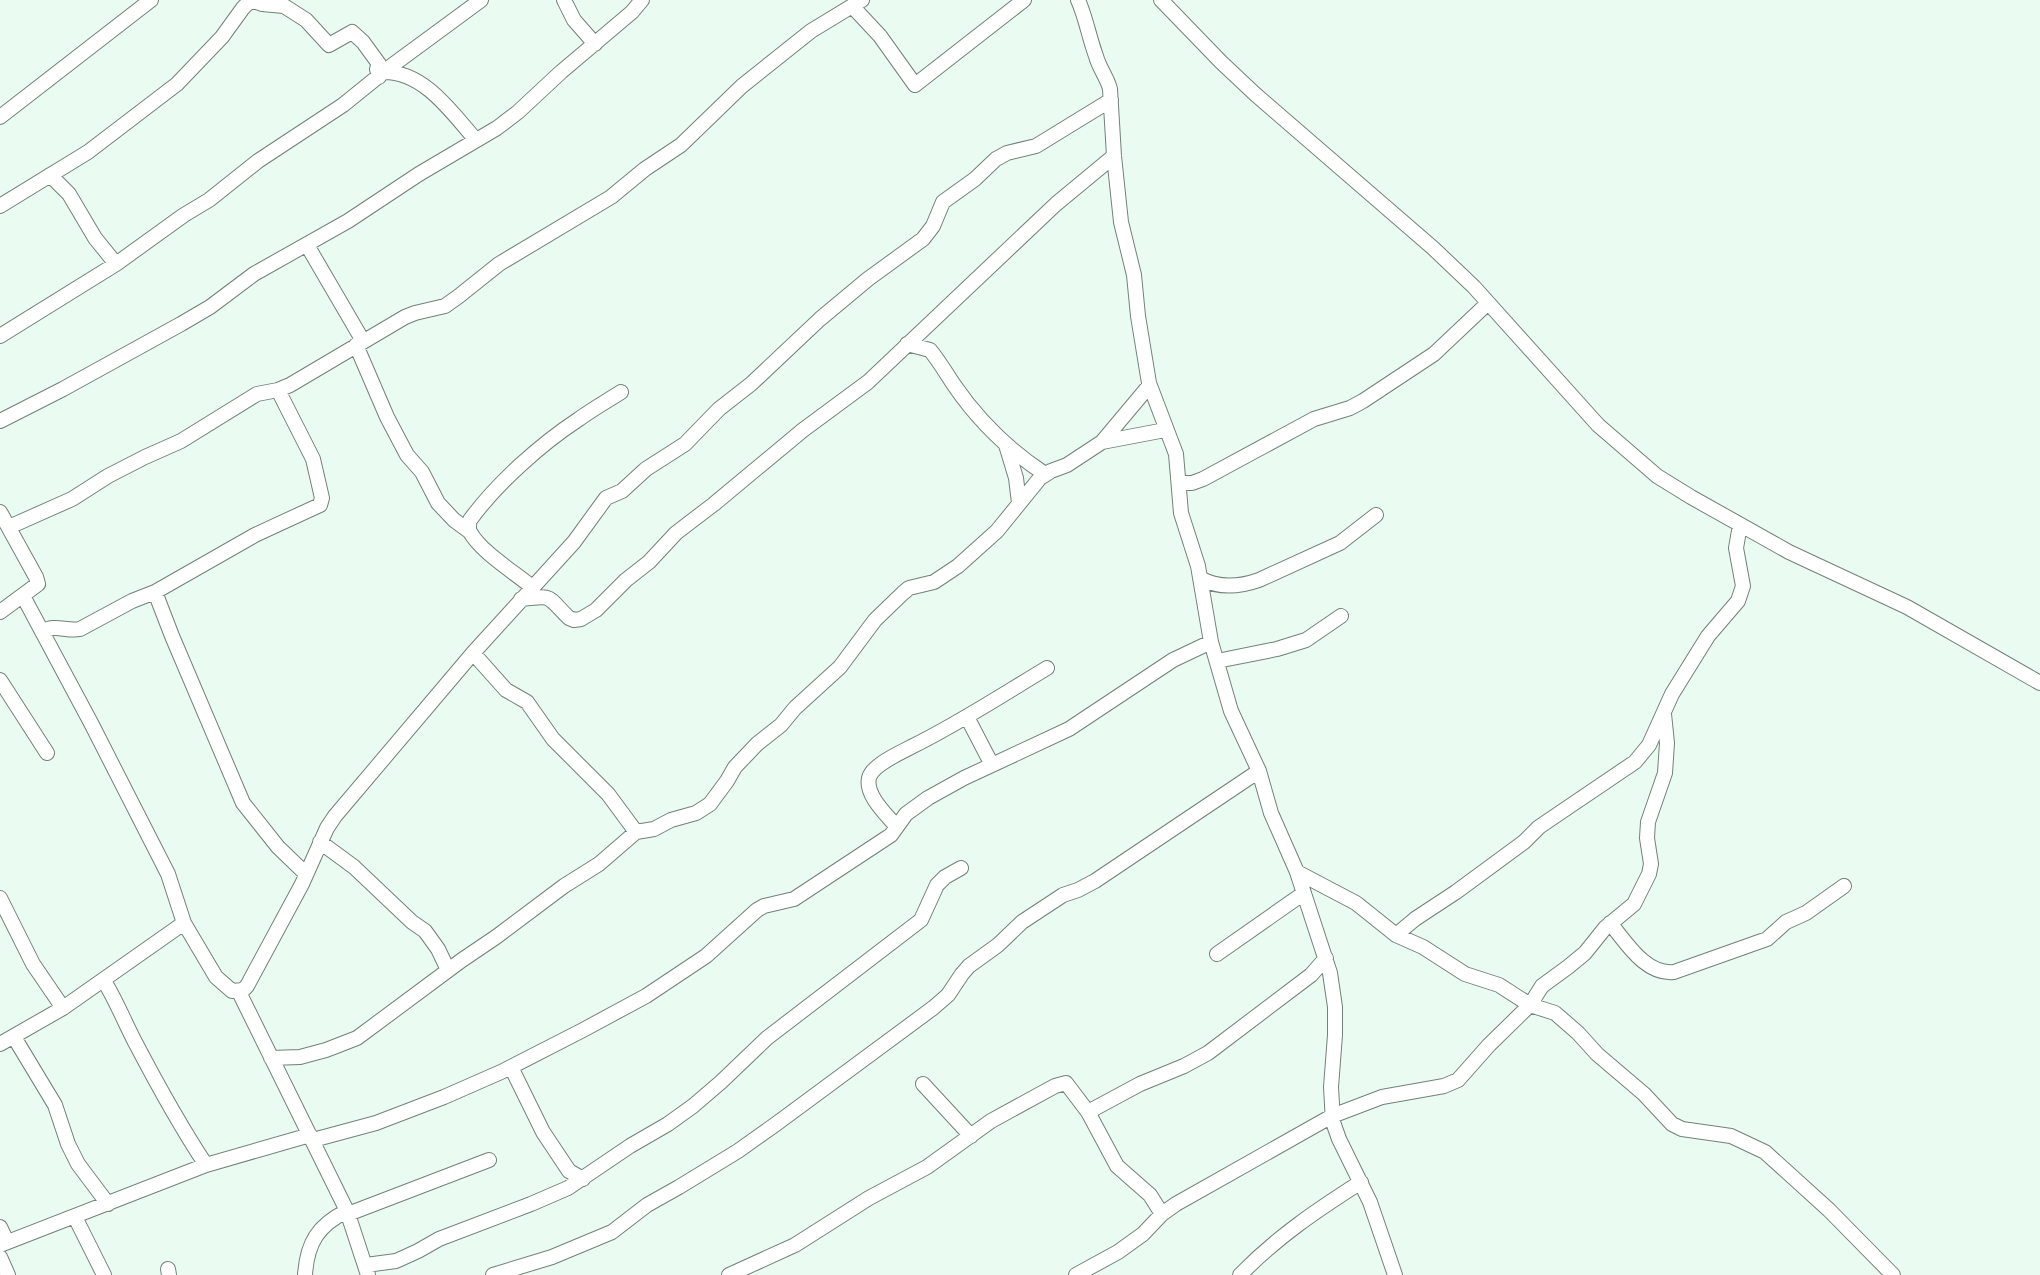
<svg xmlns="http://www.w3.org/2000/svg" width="2040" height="1275" viewBox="0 0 2040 1275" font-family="'DejaVu Sans',sans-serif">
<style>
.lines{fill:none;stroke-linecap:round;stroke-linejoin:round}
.minor-casing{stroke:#728179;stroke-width:16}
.minor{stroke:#fff;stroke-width:14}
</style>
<rect width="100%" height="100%" fill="#eafcf2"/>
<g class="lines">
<defs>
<path id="minor" d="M251 0 262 4 284 6 306 20 329 45 352 32 363 42 379 64 377 69 379 77
M564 0 574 20 595 44
M1078 0C1086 18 1089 37 1096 56 1099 68 1107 77 1110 89L1114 156 1121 222 1134 275 1138 316 1149 383 1176 454 1181 513 1198 566 1211 642 1231 711 1259 771 1271 813 1297 872 1330 973 1335 1007V1035L1331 1087 1333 1122 1339 1139 1370 1202 1395 1275
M1161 0 1221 62 1255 94 1433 248 1474 287 1598 425 1657 476 1691 497 1789 552 1907 607 2040 683
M852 6 880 36 915 85 1024 0
M384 72C425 72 452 113 476 140
M0 117 151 0
M50 175 69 194 95 238 116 264
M0 206 88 152 177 84 222 37 243 8 251 0
M307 245 363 341
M0 336 116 264 184 215 209 200 258 161 343 105 390 67 481 0
M907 344 930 350C939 361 946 373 954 385 978 420 1010 451 1045 474
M356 345 387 417 407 455 422 472 438 503 454 520 469 531
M278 390 313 459 322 498 320 505 255 535 155 592 172 636 243 803 278 847 306 874
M0 421 63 389 181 324 210 307 254 274 348 221 419 174 497 128 518 112 561 72 632 12 642 0
M1102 442 1165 430
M1006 445 1016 478 1019 503
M1179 483H1192L1203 479 1314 419 1350 408 1363 401 1434 354 1488 303
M0 512 36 577 38 584 0 612
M9 527 72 499 108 476 145 457 181 441 257 394 278 390 290 385 405 317 415 313 445 306 459 296 499 264 611 197 645 169 681 145 742 86 811 31 862 0
M1200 578C1219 589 1239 587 1259 580L1340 543 1376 515
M532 587C514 572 481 552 470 532 468 528 469 524 470 520 497 483 541 444 579 419 593 409 607 401 621 392
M521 599C555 595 546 596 569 618L574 620 581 619 596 610 626 580 649 562 676 533 714 504 803 430 868 382 1056 204 1114 156
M42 632C55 623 66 632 80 629L132 601 155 592
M473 653 506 690 527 702 553 739 608 794 636 832
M1217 661 1277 649 1306 640 1341 616
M0 680 47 753
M992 765 1069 729 1173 660 1211 642
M896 826C886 814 865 795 869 778 872 765 900 753 911 747 958 724 1002 695 1047 668
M320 842 354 867 412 922 425 931 438 949 448 970
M1297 872 1356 903 1396 935 1423 947 1465 974 1499 985 1530 1005 1555 1013 1578 1033 1597 1054 1644 1094 1672 1124 1682 1129 1731 1136 1765 1152 1829 1210 1893 1275
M0 898 33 964 63 1008
M184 923 216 977 232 991 243 990 247 986 302 884 327 828 335 816 473 653 574 542 606 498 622 491 646 469 685 444 719 409 751 384 820 319 868 279 923 239 933 226 943 202 975 179 996 159 1007 153 1036 146 1111 100
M1610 923C1626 942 1645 975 1674 972L1767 939 1786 922 1806 913 1844 886
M1396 935 1415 919 1456 892 1524 842 1539 827 1635 762 1649 745 1672 694 1708 636 1738 601 1743 586 1736 548 1740 525
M1217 954 1304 893
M104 981C116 1000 124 1021 135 1042 157 1084 180 1126 206 1165
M239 992 347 1211 368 1275
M14 1037 55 1105 68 1144 78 1164 108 1204
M0 1044 63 1008 184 923 168 874 91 723 23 596
M271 1058 300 1057 326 1050 357 1038 462 960 496 937 564 886 599 864 636 832 654 829 671 820 696 813 710 804 727 781 735 767 757 744 781 725 795 708 840 667 875 620 903 593 909 588 934 582 958 566 997 531 1040 478 1051 471 1067 465 1102 442 1149 386
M511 1067 543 1132 569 1171 583 1179
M923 1084 971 1136
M1088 1112 1140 1084 1184 1066 1208 1053 1311 975 1326 958
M313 1140 376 1123 444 1097 501 1072 583 1030 646 996 706 956 757 910 764 906 794 899 891 835 906 814 928 798 964 778 992 765 967 717
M348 1214 489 1160
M75 1217 104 1275
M0 1227 7 1242
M0 1245 206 1165 310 1135
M0 1257 8 1275
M366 1265 396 1261 418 1251 439 1239 531 1204 568 1188 630 1146 668 1124 693 1106 721 1082 767 1038 921 920 937 885 945 877 961 868
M168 1269 169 1275
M305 1275C307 1243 318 1225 347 1211
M493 1275 552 1257 612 1232 647 1205 679 1187 738 1151 776 1124 933 1008 948 995 962 974 969 966 998 945 1022 922 1063 895 1078 890 1095 881 1259 771
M729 1275 795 1245 869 1198 927 1167 991 1121 1055 1086 1066 1083 1088 1112 1117 1166 1150 1195 1162 1214
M1076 1275 1118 1252 1143 1234 1162 1214 1176 1204 1332 1116 1382 1097 1444 1086 1458 1080 1489 1045 1530 1005 1542 986 1568 967 1585 953 1605 928 1634 904 1649 874 1651 864 1647 838 1648 822 1665 773 1667 743 1664 714
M1240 1275C1277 1237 1317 1210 1361 1182"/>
</defs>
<use href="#minor" class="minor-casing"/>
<use href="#minor" class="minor"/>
</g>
</svg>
